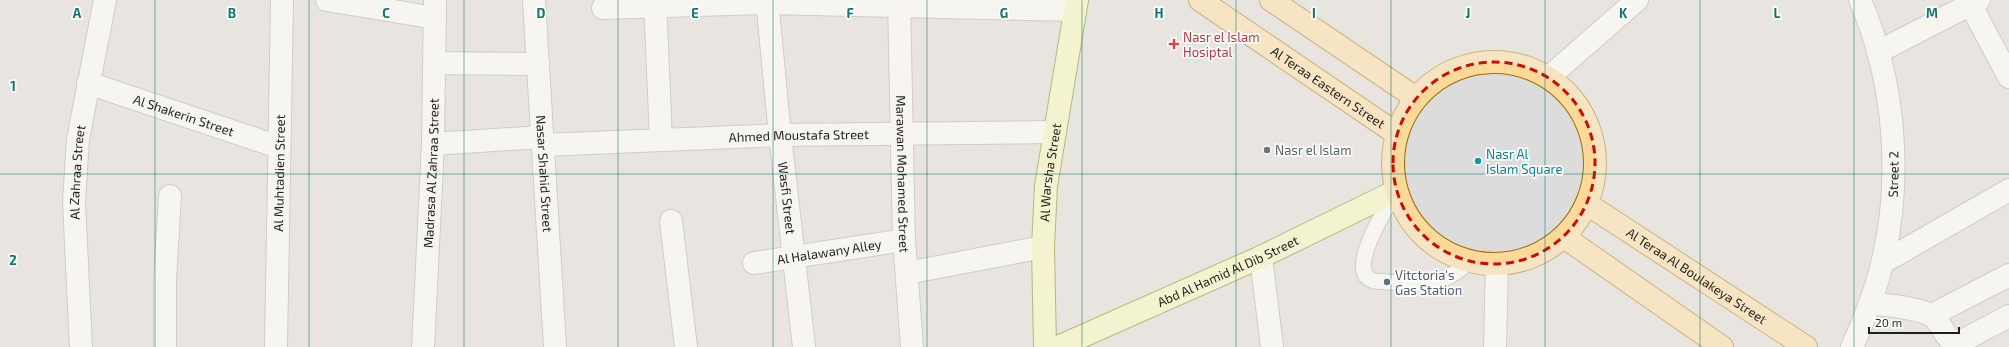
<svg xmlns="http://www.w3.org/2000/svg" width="2009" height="347" viewBox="0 0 2009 347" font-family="'Exo 2',sans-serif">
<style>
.residential{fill:#dddcdc}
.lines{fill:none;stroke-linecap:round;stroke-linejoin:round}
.lane-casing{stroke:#a6a6a6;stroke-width:17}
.street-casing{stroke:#a6a6a6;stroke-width:24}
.secondary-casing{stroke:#687b00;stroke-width:24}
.primary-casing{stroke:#996f00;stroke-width:24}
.lane{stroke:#fff;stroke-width:15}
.street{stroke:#fff;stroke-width:22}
.secondary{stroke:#f6fdb5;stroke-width:22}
.primary{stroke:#ffd99a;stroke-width:22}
.marked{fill:none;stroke:#cd0b00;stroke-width:3;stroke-dasharray:8 5;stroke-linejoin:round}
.grid{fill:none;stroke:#0f766e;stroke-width:1;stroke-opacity:0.55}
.health-dot{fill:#e0444e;stroke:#fff;stroke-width:1.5}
.worship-dot{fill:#6b7280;stroke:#fff;stroke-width:1.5}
.culture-dot{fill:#0f9aa8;stroke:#fff;stroke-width:1.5}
.service-dot{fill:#5c6f8a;stroke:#fff;stroke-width:1.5}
.labels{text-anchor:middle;stroke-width:3.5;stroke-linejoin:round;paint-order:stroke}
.health-label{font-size:13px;fill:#be3a42;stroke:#fff;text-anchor:start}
.street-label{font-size:13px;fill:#1f1f1f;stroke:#fff}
.worship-label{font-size:13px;fill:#5b616d;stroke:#fff;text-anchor:start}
.culture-label{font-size:13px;fill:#0d838f;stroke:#fff;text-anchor:start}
.service-label{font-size:13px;fill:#4e5e75;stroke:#fff;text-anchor:start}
.grid-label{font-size:13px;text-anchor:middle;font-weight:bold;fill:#0f766e;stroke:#fff;stroke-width:3.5;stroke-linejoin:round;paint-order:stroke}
</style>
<rect width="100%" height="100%" fill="#f0ede4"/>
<path class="residential" d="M0 0H2009V347H0Z"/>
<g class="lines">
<defs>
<path id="lane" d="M1396 191C1389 204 1342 275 1375 281 1416 284 1436 292 1469 262"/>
<g id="street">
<path d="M327 0 435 18"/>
<path id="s1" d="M534 0 555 347"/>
<path d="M655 0 661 140"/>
<path id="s2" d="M767 0 780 135 804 347"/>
<path id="s3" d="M899 0 904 240 912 347"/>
<path d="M1968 0 2009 77"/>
<path d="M603 8 767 3 1075 10"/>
<path d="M1878 52 1979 0"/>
<path d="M434 63 538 64"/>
<path d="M1549 77 1637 0"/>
<path id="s4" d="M88 83 279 147"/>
<path d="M433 144 542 137"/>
<path id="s5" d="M543 145 780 135 1055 132"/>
<path d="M671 221 686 347"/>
<path d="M1261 257 1272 347"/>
<path id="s6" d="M754 263 904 240"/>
<path d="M1882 263 2009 190"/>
<path d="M907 273 1043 247"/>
<path d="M1870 303C1885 305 1921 308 1932 316 1944 324 1944 343 1960 342L2009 316"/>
<path d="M1932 315 2009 275"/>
<path id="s7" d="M81 347 74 202 78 139 105 0"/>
<path d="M165 347V279L170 196"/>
<path id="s8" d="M276 347 282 0"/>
<path id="s9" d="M423 347 433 144 435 0"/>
<path d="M1495 347 1497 265"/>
<path id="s10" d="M1852 347C1864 320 1875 293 1882 264 1903 179 1895 81 1860 0"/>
</g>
<g id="secondary">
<path id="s11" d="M1045 347 1043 247 1046 186 1077 0"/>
<path id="s12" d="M1058 347 1261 257 1396 191"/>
</g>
<g id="primary">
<path id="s13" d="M1200 0 1397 134"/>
<path d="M1271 0 1416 98"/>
<circle cx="1494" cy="163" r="101"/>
<path id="s14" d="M1587 204 1806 347"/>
<path d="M1564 237 1722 347"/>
</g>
</defs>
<use href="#lane" class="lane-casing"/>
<use href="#street" class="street-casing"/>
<use href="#secondary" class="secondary-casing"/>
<use href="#primary" class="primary-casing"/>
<use href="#lane" class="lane"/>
<use href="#street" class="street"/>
<use href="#secondary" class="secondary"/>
<use href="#primary" class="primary"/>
</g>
<path d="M0 0H2009V347H0ZM1393 163a101 101 0 1 1 202 0a101 101 0 1 1-202 0Z" fill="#f0ede4" fill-opacity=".55" fill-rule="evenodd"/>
<path class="marked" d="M1393 163a101 101 0 1 1 202 0a101 101 0 1 1-202 0Z"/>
<path class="grid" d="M155 0V347M309 0V347M464 0V347M618 0V347M773 0V347M927 0V347M1082 0V347M1236 0V347M1391 0V347M1545 0V347M1700 0V347M1854 0V347M0 174H2009"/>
<path class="health-dot" d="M1172 38h4v4h4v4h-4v4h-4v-4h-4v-4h4z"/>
<circle class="worship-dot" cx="1267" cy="150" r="4"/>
<circle class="culture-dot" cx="1478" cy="161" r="4"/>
<circle class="service-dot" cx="1387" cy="282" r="4"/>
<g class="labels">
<g class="health-label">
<text x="1183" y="42">Nasr el Islam<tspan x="1183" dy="15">Hosiptal</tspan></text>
</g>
<g class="street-label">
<text dy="5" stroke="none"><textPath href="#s13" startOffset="155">Al Teraa Eastern Street</textPath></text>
<text dy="5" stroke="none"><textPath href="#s4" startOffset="101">Al Shakerin Street</textPath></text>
<text dy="5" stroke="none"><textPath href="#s5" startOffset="256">Ahmed Moustafa Street</textPath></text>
<text dy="5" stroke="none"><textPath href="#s7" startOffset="175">Al Zahraa Street</textPath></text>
<text dy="5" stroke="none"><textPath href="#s1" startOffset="174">Nasar Shahid Street</textPath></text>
<text dy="5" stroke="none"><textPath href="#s11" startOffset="175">Al Warsha Street</textPath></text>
<text dy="5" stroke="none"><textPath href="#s8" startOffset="174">Al Muhtadien Street</textPath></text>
<text dy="5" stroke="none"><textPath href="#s9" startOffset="174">Madrasa Al Zahraa Street</textPath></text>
<text dy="5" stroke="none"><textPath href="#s3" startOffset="174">Marawan Mohamed Street</textPath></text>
<text dy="5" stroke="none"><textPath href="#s10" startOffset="179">Street 2</textPath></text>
<text dy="5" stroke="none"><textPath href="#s2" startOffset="199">Wasfi Street</textPath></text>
<text dy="5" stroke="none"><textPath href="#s6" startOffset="76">Al Halawany Alley</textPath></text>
<text dy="5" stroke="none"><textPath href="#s12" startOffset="186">Abd Al Hamid Al Dib Street</textPath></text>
<text dy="5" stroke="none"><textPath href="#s14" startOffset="131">Al Teraa Al Boulakeya Street</textPath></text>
</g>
<g class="worship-label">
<text x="1275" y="155">Nasr el Islam</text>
</g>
<g class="culture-label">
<text x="1486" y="159">Nasr Al<tspan x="1486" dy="15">Islam Square</tspan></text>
</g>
<g class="service-label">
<text x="1395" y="280">Vitctoria's<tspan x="1395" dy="15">Gas Station</tspan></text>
</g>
</g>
<g class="grid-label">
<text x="77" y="18">A</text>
<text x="232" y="18">B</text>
<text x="386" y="18">C</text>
<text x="541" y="18">D</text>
<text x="695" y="18">E</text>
<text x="850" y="18">F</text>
<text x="1004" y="18">G</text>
<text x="1159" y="18">H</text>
<text x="1314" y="18">I</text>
<text x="1468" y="18">J</text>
<text x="1623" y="18">K</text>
<text x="1777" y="18">L</text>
<text x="1932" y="18">M</text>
<text x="13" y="91">1</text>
<text x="13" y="265">2</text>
</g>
<path d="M1869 327v6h90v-6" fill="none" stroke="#1f1f1f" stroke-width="2"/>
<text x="1875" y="327" font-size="12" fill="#1f1f1f" stroke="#ffffff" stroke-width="3" paint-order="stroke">20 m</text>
</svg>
